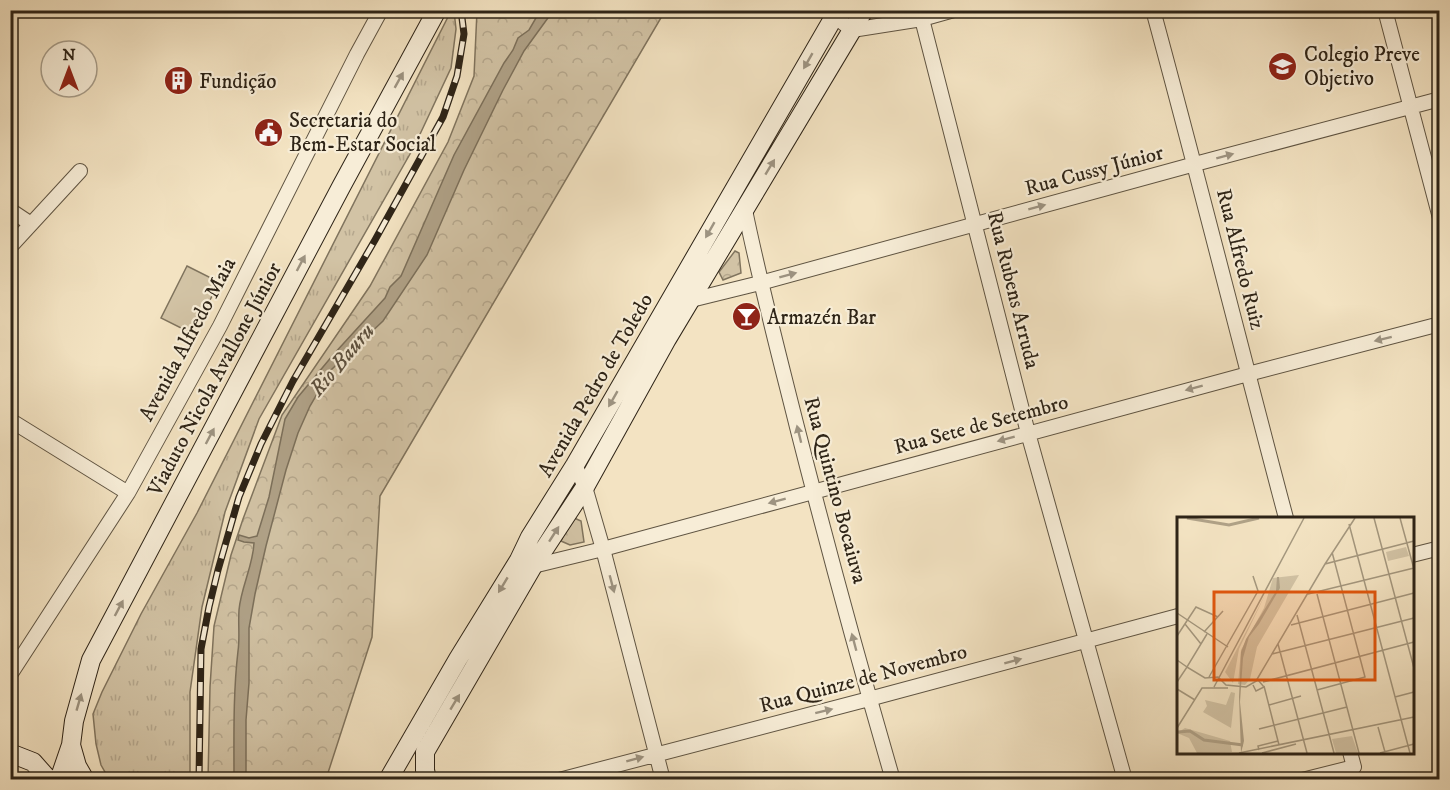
<svg xmlns="http://www.w3.org/2000/svg" width="1450" height="790" viewBox="0 0 1450 790" font-family="'IM FELL DW Pica',serif">
<style>
.grass{fill:url(#grass-tufts);stroke:#80745e;stroke-width:1.5}
.forest{fill:url(#forest-crowns);stroke:#80745e;stroke-width:1.5}
.pitch{fill:#d2c3a5;stroke:#80745e;stroke-width:1.5}
.water{fill:#b0a288;stroke:#7c705b;stroke-width:1.5}
.lines{fill:none;stroke-linecap:round;stroke-linejoin:round}
.minor-casing{stroke:#5f5442;stroke-width:16}
.secondary-casing{stroke:#2e2417;stroke-width:20}
.minor{stroke:#f7edd7;stroke-width:14}
.secondary{stroke:#f7edd7;stroke-width:18}
.rail-casing{stroke:#2e2417;stroke-width:7}
.rail{stroke:#f7edd7;stroke-width:4.5;stroke-dasharray:14;stroke-linecap:butt}
.oneway{fill:#9d9381}
.labels{text-anchor:middle;stroke-width:4.5;stroke-linejoin:round;paint-order:stroke}
.poi-label{font-size:21px;fill:#2e2417;stroke:#f7edd7;text-anchor:start}
.street-label{font-size:21px;fill:#2e2417;stroke:#f7edd7}
.water-label{font-size:22px;font-style:italic;fill:#5c503f;stroke:#f7edd7}
.inset-river{fill:none;stroke:#b0a288;stroke-width:3}
.inset-road{fill:none;stroke:#a4977e;stroke-width:1.5}
.view{fill:#df560d;fill-opacity:0.15;stroke:#df560d;stroke-width:3}
.inset-edge{fill:none;stroke:#2e2417;stroke-width:3}
</style>
<defs>
<pattern id="grass-tufts" width="24" height="20" patternUnits="userSpaceOnUse" patternTransform="scale(1.5)"><rect width="24" height="20" fill="#d2c3a5"/><path d="M3 7l-1-3M5 7V3M7 7l1-3M15 17l-1-3M17 17v-4M19 17l1-3" fill="none" stroke="#b5a78d"/></pattern>
<pattern id="forest-crowns" width="20" height="18" patternUnits="userSpaceOnUse" patternTransform="scale(1.5)"><rect width="20" height="18" fill="#d2c3a5"/><path d="M2 6a3 3 0 1 1 6 0M12 15a3 3 0 1 1 6 0" fill="none" stroke="#b5a78d"/></pattern>
</defs>
<rect width="100%" height="100%" fill="#f3e3c2"/>
<filter id="stains"><feTurbulence type="fractalNoise" baseFrequency=".00333" numOctaves="4"/><feColorMatrix values="0 0 0 0 .2 0 0 0 0 .09 0 0 0 0 .02 0 0 0 .5 -.17"/></filter>
<radialGradient id="worn" r=".72"><stop offset=".6" stop-color="#630" stop-opacity="0"/><stop offset="1" stop-color="#630" stop-opacity=".3"/></radialGradient>
<path class="grass" d="M451 11H454L456 29 451 68 414 147 259 419 225 512 202 607 190 692V779H109L101 765 96 744 93 714 102 692 141 614 197 513Z"/>
<path class="forest" d="M477 11H665L380 496 372 637 326 779 208 780 210 687 214 626 231 555 243 519 282 415 370 286 448 142 474 76Z
M735 251 739 253 741 273 723 280 719 272Z
M572 517 581 521 584 542 570 545 561 541Z"/>
<path class="pitch" d="M187 266 219 282 193 334 161 318Z"/>
<path class="water" d="M540 11H553L524 51 503 90 464 170 427 255 383 321 331 370 310 406 298 433 286 470 266 546 255 594 249 628V683L246 720V779H234C234 737 233 694 238 651 240 638 238 624 239 610 241 587 253 566 254 543L244 542 238 540 239 535 249 538 257 536 269 497 285 419 298 397 333 355 385 298 390 287 401 276 454 155 504 63 513 50 518 38 529 30Z"/>
<g class="lines">
<defs>
<path id="minor" d="M1153 10C1199 179 1241 349 1286 518
M1385 10 1440 218
M834 16 852 30 922 19 954 10
M922 19 1028 433 1125 780
M10 210 31 224
M745 210C760 283 779 355 797 427 827 545 859 663 893 780
M10 247 80 171
M691 300 760 283 1195 164 1440 99
M10 420 128 493
M575 465 585 487 603 549 663 780
M1412 555 1440 548
M529 564 533 566 603 549 1248 374 1440 324
M10 675 128 493 220 326 357 54 381 10
M559 780 869 699 1178 616
M1302 780 1354 767 1350 752"/>
<path id="secondary" d="M71 745 77 766 85 780
M10 753 33 762 49 780
M59 780 71 745 74 721 91 660 341 187 437 10
M388 780 458 659 519 560 530 537 575 465 838 10
M427 780 425 770V752L533 566 585 487 667 339 864 10"/>
</defs>
<use href="#minor" class="minor-casing"/>
<use href="#secondary" class="secondary-casing"/>
<use href="#minor" class="minor"/>
<use href="#secondary" class="secondary"/>
<defs>
<path id="rail" d="M199 780 201 649 209 607 218 570 239 497 261 444 293 381 375 240 443 117 457 76 464 34 461 10"/>
</defs>
<use href="#rail" class="rail-casing"/>
<use href="#rail" class="rail"/>
</g>
<defs><path id="oneway-solid" d="M-6-.8H1V-3.2L6.5 0L1 3.2V.8H-6Z" transform="scale(1.5)"/></defs>
<g class="oneway">
<use href="#oneway-solid" transform="translate(808 61) rotate(120)"/>
<use href="#oneway-solid" transform="translate(399 80) rotate(-61)"/>
<use href="#oneway-solid" transform="translate(1225 156) rotate(-15)"/>
<use href="#oneway-solid" transform="translate(770 167) rotate(-59)"/>
<use href="#oneway-solid" transform="translate(1037 207) rotate(-15)"/>
<use href="#oneway-solid" transform="translate(710 230) rotate(120)"/>
<use href="#oneway-solid" transform="translate(301 263) rotate(-62)"/>
<use href="#oneway-solid" transform="translate(788 275) rotate(-15)"/>
<use href="#oneway-solid" transform="translate(1383 339) rotate(166)"/>
<use href="#oneway-solid" transform="translate(1194 388) rotate(165)"/>
<use href="#oneway-solid" transform="translate(613 399) rotate(120)"/>
<use href="#oneway-solid" transform="translate(799 434) rotate(-104)"/>
<use href="#oneway-solid" transform="translate(210 436) rotate(-62)"/>
<use href="#oneway-solid" transform="translate(1006 439) rotate(165)"/>
<use href="#oneway-solid" transform="translate(777 501) rotate(165)"/>
<use href="#oneway-solid" transform="translate(554 534) rotate(-57)"/>
<use href="#oneway-solid" transform="translate(612 584) rotate(75)"/>
<use href="#oneway-solid" transform="translate(503 585) rotate(121)"/>
<use href="#oneway-solid" transform="translate(119 608) rotate(-62)"/>
<use href="#oneway-solid" transform="translate(854 642) rotate(-105)"/>
<use href="#oneway-solid" transform="translate(1013 661) rotate(-15)"/>
<use href="#oneway-solid" transform="translate(79 702) rotate(-74)"/>
<use href="#oneway-solid" transform="translate(455 702) rotate(-59)"/>
<use href="#oneway-solid" transform="translate(824 711) rotate(-14)"/>
<use href="#oneway-solid" transform="translate(635 759) rotate(-15)"/>
</g>
<defs>
<symbol id="school-disc" viewBox="-11 -11 22 22"><circle r="9.5" fill="#8f2418" stroke="#f7edd7"/><path d="M0-5L7-2L0 1L-7-2ZM-4 1L0 2.5L4 1V4Q0 6-4 4Z" fill="#fff"/></symbol>
<symbol id="building-disc" viewBox="-11 -11 22 22"><circle r="9.5" fill="#8f2418" stroke="#f7edd7"/><path d="M-4-6H4V6H1V3H-1V6H-4ZM-2.5-4.3h1.7v1.8h-1.7ZM.8-4.3h1.7v1.8H.8ZM-2.5-1h1.7V.8h-1.7ZM.8-1h1.7V.8H.8Z" fill="#fff"/></symbol>
<symbol id="civic-disc" viewBox="-11 -11 22 22"><circle r="9.5" fill="#8f2418" stroke="#f7edd7"/><path d="M-.6-6.5H3V-4.5H.6V-3L4-1V1h2V6H-6V1h2V-1L-.6-3ZM-1.2 2.5V6h2.4V2.5Z" fill="#fff"/></symbol>
<symbol id="bar-disc" viewBox="-11 -11 22 22"><circle r="9.5" fill="#8f2418" stroke="#f7edd7"/><path d="M-6-5H6L.8 .8V4.5H3.5V6h-7V4.5H-.8V.8Z" fill="#fff"/></symbol>
</defs>
<g fill-rule="evenodd">
<use href="#school-disc" x="1266" y="50" width="33" height="33"/>
<use href="#building-disc" x="162" y="64" width="33" height="33"/>
<use href="#civic-disc" x="252" y="116" width="33" height="33"/>
<use href="#bar-disc" x="730" y="300" width="33" height="33"/>
</g>
<g class="labels">
<g class="poi-label">
<text x="1304" y="61">Colegio Preve<tspan x="1304" dy="24">Objetivo</tspan></text>
<text x="199" y="88">Fundição</text>
<text x="289" y="127">Secretaria do<tspan x="289" dy="24">Bem-Estar Social</tspan></text>
<text x="767" y="324">Armazén Bar</text>
</g>
<g class="street-label">
<text transform="translate(1094 170) rotate(-15)" y="7">Rua Cussy Júnior</text>
<text transform="translate(1241 259) rotate(76)" y="7">Rua Alfredo Ruiz</text>
<text transform="translate(1014 290) rotate(76)" y="7">Rua Rubens Arruda</text>
<text transform="translate(187 339) rotate(-62)" y="7">Avenida Alfredo Maia</text>
<text transform="translate(214 379) rotate(-62)" y="7">Viaduto Nicola Avallone Júnior</text>
<text transform="translate(595 385) rotate(-60)" y="7">Avenida Pedro de Toledo</text>
<text transform="translate(981 424) rotate(-15)" y="7">Rua Sete de Setembro</text>
<text transform="translate(836 490) rotate(75)" y="7">Rua Quintino Bocaiuva</text>
<text transform="translate(863 678) rotate(-15)" y="7">Rua Quinze de Novembro</text>
</g>
<g class="water-label">
<text transform="translate(341 359) rotate(-50)" y="8">Rio Bauru</text>
</g>
</g>
<g transform="translate(1177 517)">
<rect width="237" height="237" fill="#f3e3c2"/>
<path d="M88 78 62 132 56 166 48 155Z" fill="#d2c3a5"/>
<path d="M229 30 232 39 211 44 209 35ZM122 58 80 130 73 162 68 168 61 167 64 133 87 91 96 61ZM54 175 58 176 54 211 26 195 30 189 28 183 49 188ZM8 211 53 224 55 235 20 236 12 221 0 216Z" fill="#d2c3a5"/>
<path d="M175 219 181 236H159L155 222Z" fill="#d2c3a5"/>
<path d="M100 60H102L103 71 82 107 72 120 66 141 63 185 67 224 64 236 62 180 64 135 69 122 99 74Z" fill="#b0a288"/>
<path class="inset-river" d="M10 1 52 8 82 1M1 215 13 214 27 223 66 228"/>
<path class="inset-road" d="M197 1 237 151M223 1 237 52M172 7 233 236M148 47 178 1M131 77 237 51M140 77 182 236M0 96 51 130M120 98 157 236M8 107 24 127M114 108 237 76M27 115 46 94M0 119 19 90 41 100M101 127 130 236M95 137 237 101M0 143 10 150 30 117M32 160 81 74 76 59M79 164 148 47 237 24M0 165 10 150 28 161 41 160 49 168 69 170 81 163 87 170 79 174 76 168M86 165 237 125M87 169 102 228M37 170 127 1M0 172 18 183M140 173 188 160 155 35M218 180 237 175M92 188 124 179M201 210 208 235M0 211 25 171H51M82 212 170 190M82 233 81 229 101 224M62 236 237 200M85 236 119 227M203 236 237 227"/>
<path class="view" d="M37 75H198V163H37Z"/>
<rect width="237" height="237" class="inset-edge"/>
</g>
<rect width="1450" height="790" fill="none" stroke="#f3e3c2" stroke-width="36"/>
<rect x="12" y="12" width="1426" height="766" fill="none" stroke="#2e2417" stroke-width="3"/>
<rect x="18" y="18" width="1414" height="754" fill="none" stroke="#2e2417" stroke-width="1.5"/>
<g transform="translate(69 69)"><circle r="28" fill="#f7edd7" stroke="#a79d8a" stroke-width="1.5"/>
<path d="M0-4.5L10 22L0 15L-10 22Z" fill="#8f2418"/>
<text y="-9" font-size="16" font-weight="bold" text-anchor="middle" fill="#2e2417">N</text>
</g>
<rect width="100%" height="100%" filter="url(#stains)"/>
<rect width="100%" height="100%" fill="url(#worn)"/>
</svg>
